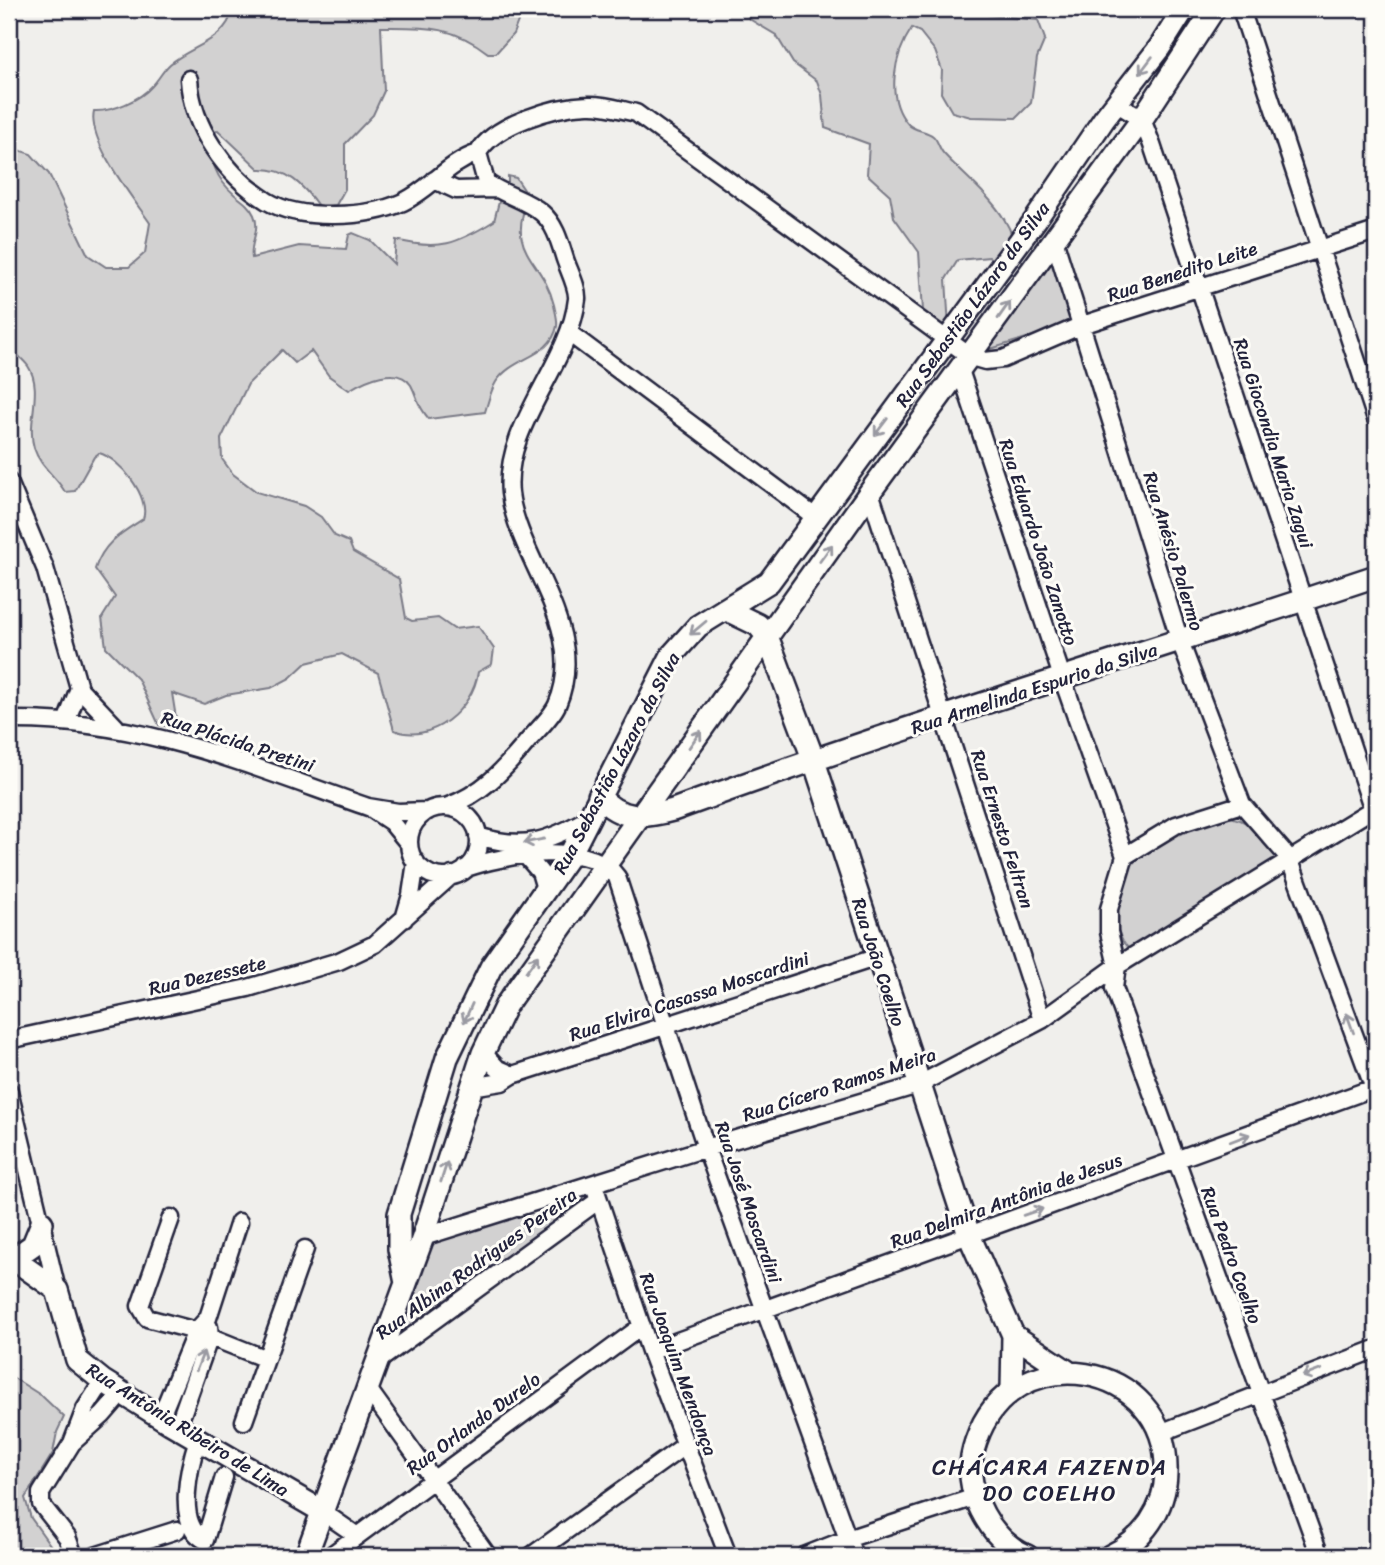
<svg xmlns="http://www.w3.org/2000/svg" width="1385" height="1565" viewBox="0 0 1385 1565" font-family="Sriracha,sans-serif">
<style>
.green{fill:#d2d1d1;stroke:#7a7a86;stroke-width:2}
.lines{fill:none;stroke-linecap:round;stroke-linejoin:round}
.street-casing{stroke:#22223b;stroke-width:21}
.secondary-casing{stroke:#22223b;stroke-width:26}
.street{stroke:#fdfcf7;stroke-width:16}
.secondary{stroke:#fdfcf7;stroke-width:21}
.oneway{stroke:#9a9aa2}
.labels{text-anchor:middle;stroke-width:6;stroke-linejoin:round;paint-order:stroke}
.street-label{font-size:19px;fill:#22223b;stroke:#fdfcf7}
.quarter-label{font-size:23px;letter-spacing:2px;fill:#22223b;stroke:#fdfcf7}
</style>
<rect width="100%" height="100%" fill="#f0efec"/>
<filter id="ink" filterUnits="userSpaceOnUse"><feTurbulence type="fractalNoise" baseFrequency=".0143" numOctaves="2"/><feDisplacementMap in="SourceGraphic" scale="14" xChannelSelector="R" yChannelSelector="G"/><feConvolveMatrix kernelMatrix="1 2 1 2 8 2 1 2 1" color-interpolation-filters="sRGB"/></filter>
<g filter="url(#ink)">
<path class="green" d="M233 9H514L520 16 513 34 496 53H488C452 25 425 27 381 27L384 91 373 115 345 144V189L336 205 319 207C303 185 287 168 259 169L218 130 211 136C210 161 215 178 235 195 243 201 250 206 254 215 261 231 249 243 252 258L299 246 346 249 349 235 353 233 370 240 394 264 396 240C439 251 457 244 494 221L501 194 508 187V176L516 178 529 197C504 253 543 258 554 305 555 311 558 319 557 326 551 358 513 356 496 382 491 390 488 402 485 412L429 419C416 404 418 398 411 385 398 364 363 381 349 390L329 376 311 351 295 363 282 350 248 384 221 439 222 459 233 474 257 492 304 506 321 517 335 536 349 542 353 552 399 579 406 618 412 621 438 618 454 629 478 626 494 649 492 664 478 672C473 709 431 745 394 730L378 673 342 654 306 663 290 678 271 688 226 695 204 704 172 693 176 718 167 726 159 725 138 679 106 647 102 618 115 597 95 569C103 543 121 533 143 519 151 497 119 458 99 453L94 457 75 491 65 492C56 476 40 467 34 448 26 422 44 390 28 366 23 359 14 353 9 346V147L31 154 49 174 88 255 106 267H129L145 253 150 223C133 198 87 141 94 111 112 112 140 100 152 86 159 79 163 70 170 64 193 45 226 41 233 9Z
M742 9H975L989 15 1038 20 1045 39 1037 58 1031 103 1016 118 971 117 952 112 941 93 942 70 935 51 920 32 912 28C894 55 885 98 908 124 914 131 926 130 933 136 938 140 939 149 944 154 971 184 1032 225 1011 274L989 257 958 260 946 279 949 328 924 325 919 252 894 217 890 195 867 174 869 144 825 128 822 95 817 81 793 63 776 35 751 20Z
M1052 257 1073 324 987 350 986 348Z
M1226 817C1251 818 1264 839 1279 857L1278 863 1131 950C1120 943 1117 928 1116 916 1115 905 1119 896 1122 885 1137 838 1185 830 1226 817Z
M559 1201 566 1206V1217L407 1332 401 1320 428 1244Z
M9 1375 42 1396 64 1417 57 1432 53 1453 25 1498 31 1518 58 1556H9Z"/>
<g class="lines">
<defs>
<path id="street" d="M1241 9 1376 419
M189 79C192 128 226 175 267 201 300 221 368 218 403 202 431 189 446 164 478 153
M1117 104 1142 119 1152 145 1373 810
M434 180 456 190 496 189
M1054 239 1180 641 1242 804 1289 858 1376 1094
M569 333 815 517
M960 370 1063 680 1125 856 1109 909V932L1117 966 1114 988 1320 1556
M9 482 45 568 79 688 116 727
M870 492 1042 1020
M9 720C139 718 247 765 368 807L398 812 428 811
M66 722 79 688
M446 807C482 794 503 771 527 742 536 731 551 718 557 705 590 629 518 561 510 493 503 426 570 364 577 299 578 288 569 271 565 259 560 243 555 224 542 213 526 199 503 195 486 182L478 153C494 124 556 106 588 105 604 104 621 110 636 113L971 357 985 361 1003 359 1082 325 1376 231
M409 842a35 35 0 1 1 70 0a35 35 0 1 1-70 0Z
M373 810 391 822 409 844
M478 836C522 850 548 842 587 819
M1125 856 1176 825 1242 804
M527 857 540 872 546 892
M466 868C503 855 591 839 617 877L706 1148 854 1556
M404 919 411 895 416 862
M9 1040 248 988 339 961 375 944 452 875
M483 1053 497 1068 513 1075
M471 1087 502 1082 513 1075 878 957
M9 1091 57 1290
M594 1185 650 1351 728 1556
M171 1218 140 1306 147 1318 196 1331 266 1359
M423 1237 706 1148 918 1085 1042 1020 1117 966 1376 807
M650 1351 1376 1087
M378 1361 599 1200
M366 1386 488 1556
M161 1416 196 1331 208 1318 239 1222
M244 1421 305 1249
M178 1426 210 1336 209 1327
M1160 1433 1376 1349
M198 1439C190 1463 174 1525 205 1540L224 1477
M72 1443 103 1415 122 1393
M320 1510 356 1535
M74 1556 67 1537 41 1504V1493L72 1443 85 1409 103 1381
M95 1556 177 1530
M330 1556 642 1326
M531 1556 684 1446
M804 1556 847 1539 975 1497"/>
<path id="secondary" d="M725 609 758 625 767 636 814 761 969 1235 1013 1335 1012 1389
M599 796C620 821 644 818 673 810 905 725 1142 654 1376 576
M9 1256 57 1290 77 1360 103 1381 170 1423 320 1510
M13 1259 33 1245 42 1223
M406 1283 399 1249V1214L447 1058 491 967 571 853 672 655 698 626 769 582 1036 219 1104 119 1160 47 1184 9
M1013 1335 1067 1371
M306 1556 423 1237 483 1053 506 1005 870 492 1142 119 1214 9
M1027 1556C1003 1546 988 1526 978 1503 969 1483 969 1461 976 1441 1012 1334 1170 1360 1166 1473 1165 1510 1143 1540 1110 1556"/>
</defs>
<use href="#street" class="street-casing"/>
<use href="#secondary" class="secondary-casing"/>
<use href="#street" class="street"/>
<use href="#secondary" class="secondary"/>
</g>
<defs><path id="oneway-shaft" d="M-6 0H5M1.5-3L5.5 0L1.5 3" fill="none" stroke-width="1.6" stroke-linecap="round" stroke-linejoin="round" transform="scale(1.75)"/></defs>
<g class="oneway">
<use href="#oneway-shaft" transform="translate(1146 65) rotate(127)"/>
<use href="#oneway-shaft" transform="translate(1004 310) rotate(-55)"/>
<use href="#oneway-shaft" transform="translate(881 427) rotate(127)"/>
<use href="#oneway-shaft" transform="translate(826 553) rotate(-54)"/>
<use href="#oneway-shaft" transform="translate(698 628) rotate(140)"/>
<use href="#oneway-shaft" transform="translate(695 739) rotate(-55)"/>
<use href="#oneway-shaft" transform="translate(534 841) rotate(169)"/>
<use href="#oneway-shaft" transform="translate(532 964) rotate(-55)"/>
<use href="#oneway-shaft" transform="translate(468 1013) rotate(114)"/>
<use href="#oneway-shaft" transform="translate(1350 1023) rotate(-110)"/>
<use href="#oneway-shaft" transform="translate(1240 1138) rotate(-21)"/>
<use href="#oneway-shaft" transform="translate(444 1172) rotate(-72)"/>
<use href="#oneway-shaft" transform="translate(1033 1212) rotate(-19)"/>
<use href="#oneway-shaft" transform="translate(200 1361) rotate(-69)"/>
<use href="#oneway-shaft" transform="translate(1312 1373) rotate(159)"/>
</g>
</g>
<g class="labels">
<g class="street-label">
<text transform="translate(1182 271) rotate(-18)" y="7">Rua Benedito Leite</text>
<text transform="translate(972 304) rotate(-54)" y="7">Rua Sebastião Lázaro da Silva</text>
<text transform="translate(1274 443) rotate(72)" y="7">Rua Giocondia Maria Zagui</text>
<text transform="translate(1039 542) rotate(72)" y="7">Rua Eduardo João Zanotto</text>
<text transform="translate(1174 551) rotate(73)" y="7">Rua Anésio Palermo</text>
<text transform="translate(1034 688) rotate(-18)" y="7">Rua Armelinda Espurio da Silva</text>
<text transform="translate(238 741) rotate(18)" y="7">Rua Plácida Pretini</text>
<text transform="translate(616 763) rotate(-62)" y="7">Rua Sebastião Lázaro da Silva</text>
<text transform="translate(1003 829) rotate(72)" y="7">Rua Ernesto Feltran</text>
<text transform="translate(879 962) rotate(72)" y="7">Rua João Coelho</text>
<text transform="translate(207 975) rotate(-13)" y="7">Rua Dezessete</text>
<text transform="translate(689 996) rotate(-18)" y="7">Rua Elvira Casassa Moscardini</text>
<text transform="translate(839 1084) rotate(-18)" y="7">Rua Cícero Ramos Meira</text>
<text transform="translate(1006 1200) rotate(-20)" y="7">Rua Delmira Antônia de Jesus</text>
<text transform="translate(749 1202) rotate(71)" y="7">Rua José Moscardini</text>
<text transform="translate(1232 1255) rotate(70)" y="7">Rua Pedro Coelho</text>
<text transform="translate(476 1263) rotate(-36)" y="7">Rua Albina Rodrigues Pereira</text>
<text transform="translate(679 1364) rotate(70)" y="7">Rua Joaquim Mendonça</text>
<text transform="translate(473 1423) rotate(-36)" y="7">Rua Orlando Durelo</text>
<text transform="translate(188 1429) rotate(32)" y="7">Rua Antônia Ribeiro de Lima</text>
</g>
<g class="quarter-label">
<text x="1050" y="1475">CHÁCARA FAZENDA<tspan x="1050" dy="26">DO COELHO</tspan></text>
</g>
</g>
<rect width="1385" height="1565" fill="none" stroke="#fdfcf7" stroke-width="35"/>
<rect x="18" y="18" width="1350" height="1530" fill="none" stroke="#22223b" stroke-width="2.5" filter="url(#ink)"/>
</svg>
